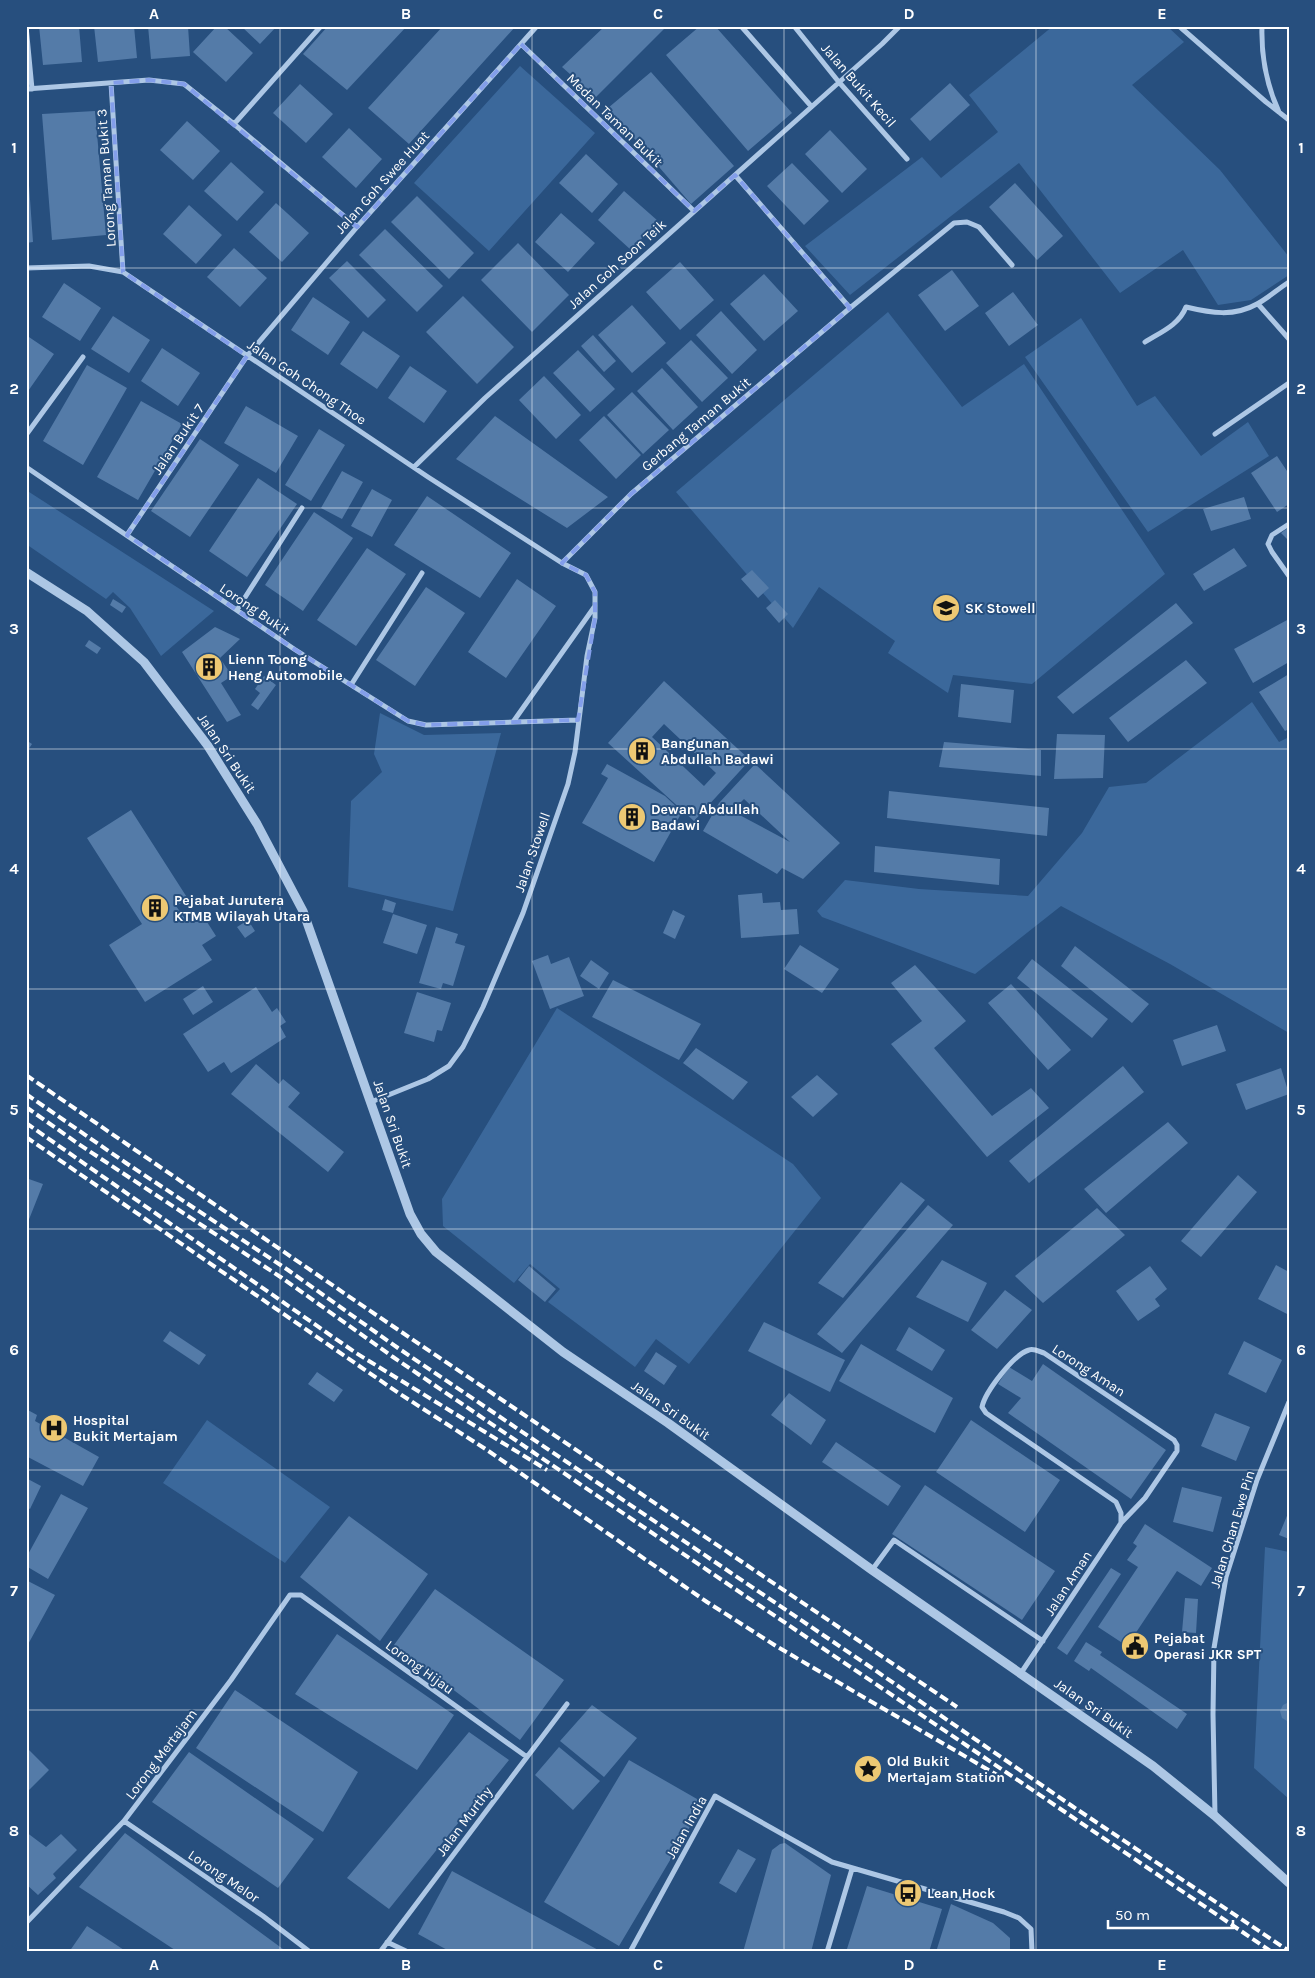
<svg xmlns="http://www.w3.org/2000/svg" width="1315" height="1978" viewBox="0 0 1315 1978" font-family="Karla,sans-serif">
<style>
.green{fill:#3b689b}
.building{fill:#547ba8;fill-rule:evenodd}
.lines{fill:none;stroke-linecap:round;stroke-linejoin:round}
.minor{stroke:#adc7e5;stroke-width:5}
.tertiary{stroke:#adc7e5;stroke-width:9}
.rail{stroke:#fff;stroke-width:4;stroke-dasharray:9 4;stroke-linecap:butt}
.marked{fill:none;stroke:#839eea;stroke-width:4;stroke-dasharray:10 6;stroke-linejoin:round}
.grid{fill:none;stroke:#fff;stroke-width:1;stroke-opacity:0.55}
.labels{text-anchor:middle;stroke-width:4;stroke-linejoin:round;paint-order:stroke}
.street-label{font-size:14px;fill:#fff;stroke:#274f7e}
.poi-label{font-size:14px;font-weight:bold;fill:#fff;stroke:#274f7e;text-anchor:start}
.neatline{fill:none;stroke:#fff;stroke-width:2}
.grid-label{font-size:16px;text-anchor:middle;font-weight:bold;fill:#fff}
</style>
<rect width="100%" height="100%" fill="#274f7e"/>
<path class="green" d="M1053 26H1167L1184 42 1132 85 1220 170 1289 257V275L1251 300 1218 305 1183 250 1120 293 1019 163 850 295 805 246 922 157 941 178 998 132 969 95Z
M520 66 595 133 489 251 414 183Z
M888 312 962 407 1024 364 1165 574 1032 684 953 675 948 693 888 653 895 641 819 587 793 628 676 492Z
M1081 318 1137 406 1155 396 1201 456 1248 422 1269 456 1148 532 1025 357Z
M26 490 214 611 161 656 130 608 113 592 106 599 26 544Z
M1252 702 1279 742 1289 737V1033L1170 964 1061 906 975 974 822 917 817 911 845 880 919 889 1028 896 1082 833 1109 787 1146 783Z
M380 713 424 735 501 733 453 911 348 887 351 801 382 772 374 754Z
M557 1008 793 1164 821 1198 689 1364 656 1339 635 1367 548 1302 560 1289 530 1264 514 1283 443 1226 442 1199Z
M207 1420 330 1507 285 1563 163 1483Z
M1265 1547 1289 1552V1799L1254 1768Z"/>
<path class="building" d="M39 26H79L82 62 43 65Z
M94 26H134L137 58 98 62Z
M148 26H188L190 56 151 59Z
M217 26H224L253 53 226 82 193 52Z
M241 26H277L260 44Z
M328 26H407L347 90 303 54Z
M443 26H516L409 144 368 108Z
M605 26H667L596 97 562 67Z
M700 26H715L792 113 748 151 666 55Z
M651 72 734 166 691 204 608 108Z
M950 83 970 105 930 141 910 119Z
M300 84 333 114 306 143 273 113Z
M95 111 106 235 52 240 42 114Z
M187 121 220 151 193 180 160 150Z
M349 128 382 159 356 188 322 157Z
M830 130 867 169 842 193 805 154Z
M586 154 618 184 592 213 559 183Z
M231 162 264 192 237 221 204 191Z
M792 163 829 201 804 225 767 186Z
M1015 183 1063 236 1037 260 989 207Z
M29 185 33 242 26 243V186Z
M624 191 658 221 631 250 598 220Z
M417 196 474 253 449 279 391 222Z
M276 203 309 233 282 262 249 232Z
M189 205 222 235 196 264 163 234Z
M561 213 595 243 568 272 535 242Z
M385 229 443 286 417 312 359 255Z
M518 243 569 295 532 332 481 280Z
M234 248 267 278 240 307 207 277Z
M347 261 386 300 368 318 329 278Z
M680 262 714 300 680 330 646 292Z
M952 270 979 306 945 331 918 295Z
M764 274 798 311 764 341 730 304Z
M64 283 101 308 80 341 42 317Z
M1013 292 1038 325 1009 346 985 313Z
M463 296 514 347 477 384 426 332Z
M313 297 350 322 328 355 291 330Z
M632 305 666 343 632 373 598 335Z
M721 311 757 350 732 374 696 335Z
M113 316 150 340 129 373 91 349Z
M363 331 400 356 377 389 340 364Z
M26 335 54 354 26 394Z
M593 335 616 361 604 372 581 346Z
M691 340 728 378 702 402 666 363Z
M162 348 200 373 178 406 141 381Z
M578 350 615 389 590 412 553 373Z
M87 365 127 388 83 465 43 441Z
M410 366 447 391 424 423 388 398Z
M662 368 698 407 673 430 637 391Z
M544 376 581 415 556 439 519 400Z
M632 392 669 430 643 454 607 415Z
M141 401 182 424 138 500 97 477Z
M246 406 298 436 276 473 224 443Z
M495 416 608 497 567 528 456 459Z
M604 416 641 455 616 479 579 440Z
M319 429 345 445 311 501 285 485Z
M200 439 239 465 190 537 151 511Z
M1277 456 1289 474V504L1277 512 1251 473Z
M342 471 363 482 342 519 321 508Z
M258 478 297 504 247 577 209 551Z
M372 489 392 500 372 537 351 526Z
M427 496 511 553 480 598 394 545Z
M1244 497 1251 519 1211 531 1203 509Z
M314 512 353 538 303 611 265 585Z
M1289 527V541L1281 533Z
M367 548 406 574 356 646 317 620Z
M1234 548 1247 566 1204 591 1193 574Z
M752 570 769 588 758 598 741 579Z
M517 579 556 606 506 678 468 652Z
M426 587 465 613 415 686 376 660Z
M113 599 126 607 122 613 110 605Z
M775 600 788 614 779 623 766 608Z
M1176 603 1193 623 1073 714 1057 697Z
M1289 619V662L1253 683 1234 649Z
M215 627 240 639 220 658 232 676 221 683 241 715 227 722 182 652Z
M89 640 101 648 97 654 85 646Z
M1186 660 1207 683 1128 742 1109 718Z
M1289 674V729L1285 731 1259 692Z
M264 676 276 685 258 710 251 705 260 693 255 689Z
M664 681 750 760 694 821 608 743ZM664 724 716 773 704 786 652 737Z
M961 684 1014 690 1011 723 958 717Z
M1057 734 1105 735 1103 778 1054 779Z
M26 740 32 744 26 753Z
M944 742 1041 750V776L939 767Z
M607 764 665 796 682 812 654 862 582 823 608 778 601 774Z
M755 764 840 843 803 879 782 868 777 874 703 831 719 803ZM744 799 790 842 732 811Z
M889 791 1049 808 1047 836 887 818Z
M131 810 188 899 176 906 186 920 200 911 216 936 202 945 212 960 145 1002 109 945 142 924 87 838Z
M875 846 1000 859 999 885 874 872Z
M762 893 763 903 780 902 781 910 797 909 799 934 741 938 738 895Z
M385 899 396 903 393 913 382 910Z
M673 910 685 916 675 939 663 933Z
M393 914 427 925 417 954 383 943Z
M248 920 255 931 245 938 237 927Z
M436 927 458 934 455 943 465 946 453 986 443 983 441 989 419 983Z
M800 945 839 969 822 993 784 969Z
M1075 946 1149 1004 1132 1023 1061 966Z
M548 955 551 964 569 957 584 996 550 1009 532 961Z
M1032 959 1108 1019 1092 1038 1017 978Z
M591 960 609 973 599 989 580 976Z
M915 965 966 1021 934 1048 992 1116 1031 1088 1049 1108 987 1157 891 1044 922 1021 891 983Z
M613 980 701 1024 679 1060 592 1017Z
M1011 984 1071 1050 1048 1070 988 1003Z
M203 986 213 1002 193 1015 183 999Z
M256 987 272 1012 277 1008 286 1022 280 1026 286 1037 231 1073 224 1062 208 1072 183 1034Z
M417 992 451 1003 442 1031 437 1030 434 1042 404 1033Z
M1217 1025 1226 1051 1182 1066 1173 1040Z
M696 1048 748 1082 733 1100 683 1063Z
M256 1064 279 1084 283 1079 300 1093 288 1107 344 1152 328 1172 231 1094Z
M1123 1066 1144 1092 1029 1183 1009 1161Z
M1281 1068 1289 1094 1246 1110 1236 1084Z
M817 1075 838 1094 813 1117 791 1097Z
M1168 1122 1188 1143 1106 1213 1084 1189Z
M1238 1175 1257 1192 1201 1257 1181 1241Z
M26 1178 43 1184 26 1227Z
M901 1182 925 1200 843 1298 818 1283Z
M928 1205 953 1225 842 1353 817 1334Z
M1097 1208 1125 1235 1043 1303 1015 1276Z
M942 1260 987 1283 968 1322 916 1297Z
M1276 1265 1289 1272V1315L1258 1299Z
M529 1266 556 1289 545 1302 518 1280Z
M1150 1266 1167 1289 1155 1299 1160 1306 1138 1321 1116 1291Z
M1005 1290 1032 1310 997 1349 971 1330Z
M764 1322 845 1360 830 1392 748 1351Z
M909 1327 945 1350 932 1371 896 1350Z
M170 1331 206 1355 199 1365 163 1341Z
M1244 1341 1282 1360 1266 1393 1228 1374Z
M861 1344 953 1398 935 1433 839 1381Z
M656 1352 677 1366 664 1385 644 1371Z
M1043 1364 1166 1450 1131 1499 1008 1413 1021 1398 998 1384 1009 1367 1032 1381Z
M317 1372 343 1390 334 1402 308 1384Z
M789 1393 826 1420 811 1445 771 1415Z
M26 1409 37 1415 35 1421 99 1457 83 1486 26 1456Z
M1215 1413 1250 1427 1236 1461 1201 1446Z
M971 1420 1060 1480 1025 1532 936 1472Z
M836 1442 901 1486 888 1506 822 1462Z
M26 1478 41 1486 30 1509 26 1507Z
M925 1485 1055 1571 1022 1620 892 1534Z
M1182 1487 1222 1497 1213 1532 1173 1522Z
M61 1494 88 1508 48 1579 26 1566V1558Z
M1289 1511V1539L1279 1535Z
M349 1516 428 1574 380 1641 300 1577Z
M1145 1524 1212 1568 1201 1586 1177 1571 1127 1646 1098 1627 1138 1567 1127 1560 1137 1546 1133 1543Z
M1111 1568 1121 1574 1067 1655 1057 1648Z
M26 1580 55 1595 26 1648Z
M435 1589 564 1680 520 1740 394 1645Z
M1185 1598 1198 1599 1196 1633 1182 1632Z
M337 1634 454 1715 417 1770 295 1694Z
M1086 1642 1102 1652 1100 1655 1187 1714 1177 1729 1091 1668 1089 1671 1074 1661Z
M235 1690 358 1772 323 1832 196 1748Z
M1289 1702V1722L1282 1718 1280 1711 1283 1705Z
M592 1705 637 1738 604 1777 560 1741Z
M469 1732 509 1760 389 1909 347 1878Z
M559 1747 600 1781 573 1810 535 1775Z
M28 1749 49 1770 26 1793V1750Z
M189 1752 314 1839 278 1888 152 1802Z
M629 1760 704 1803 619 1946 544 1902Z
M26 1832 46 1847 61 1834 77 1850 53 1874 56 1878 38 1895 26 1884Z
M125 1833 287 1952H178L79 1887Z
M785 1843 831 1875 811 1952H743L772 1850 780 1844Z
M738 1849 756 1859 736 1893 719 1883Z
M452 1871 602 1952H451L418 1934Z
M867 1886 942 1909 929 1952H846Z
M951 1904 993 1923 1010 1938V1952H936Z
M87 1926 112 1942 127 1952H69Z
M1159 1949V1952H1077V1950Z"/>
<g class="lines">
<path class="minor" d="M26 26 32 89
M741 26 811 106
M794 26 838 81 907 159
M1179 26 1266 102 1289 120
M1262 26C1261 57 1266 84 1279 112
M521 44 694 211
M111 83 123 272
M26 89 149 80 184 84 234 124 357 227
M234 124 321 26
M735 175 850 308
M26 268 89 266 123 272 428 477 562 563 586 575 595 592V618L587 656 575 752 568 784 523 913 483 1007 463 1047 449 1066 428 1079 371 1102
M1258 304 1289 339
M1145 342C1161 332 1179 325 1186 307 1211 313 1234 317 1257 304 1268 298 1278 289 1289 282
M1215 434 1289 383
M26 435 83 357
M26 467 294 649 408 721 426 725 578 720
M414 467 485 398 882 44 900 26
M1289 524 1272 535 1268 544 1272 552 1289 576
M127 535 247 356 357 227 537 26
M562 563 631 494 850 308 954 223 967 222 979 227 1012 265
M237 610 302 508
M351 685 422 573
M513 722 595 606
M872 1570 894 1540 1043 1641
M1021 1673 1121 1523V1513L1116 1502 986 1413 982 1407C985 1392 1014 1354 1029 1350 1034 1348 1040 1352 1044 1353L1174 1440 1177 1445V1451L1145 1498 1121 1523
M1215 1815 1213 1714 1214 1648 1226 1577 1257 1480 1289 1402
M124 1821 263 1916 310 1952
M26 1923 124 1821 231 1680 290 1595H301L527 1757
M387 1942 408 1952
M380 1952 567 1704
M630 1952 715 1796 832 1862 1004 1912 1019 1918 1031 1929 1032 1952
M827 1952 852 1869"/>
<path class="tertiary" d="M26 572 87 611 144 662 208 746 257 824 303 911 410 1214 421 1234 436 1252 563 1352 668 1423 872 1570 1153 1766 1215 1816 1289 1883"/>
<path class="rail" d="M26 1075 357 1302 957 1707
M26 1094 126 1163 288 1270 398 1348 866 1664 1072 1806 1289 1951
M26 1107 77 1143 282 1278 393 1357 605 1501 1272 1952
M26 1123 356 1353 547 1470
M26 1137 400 1394 487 1450 707 1602 776 1646 1004 1779"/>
</g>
<path class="marked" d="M521 44 694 211 735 175 850 308 631 494 562 563 586 575 595 592V618L578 720 426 725 408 721 294 649 127 535 247 356 123 272 111 83 149 80 184 84 357 227Z"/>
<path class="grid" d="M280 26V1952M532 26V1952M784 26V1952M1036 26V1952M26 268H1289M26 508H1289M26 749H1289M26 989H1289M26 1229H1289M26 1470H1289M26 1710H1289"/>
<defs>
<symbol id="school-disc" viewBox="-11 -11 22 22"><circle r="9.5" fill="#edc873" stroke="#274f7e"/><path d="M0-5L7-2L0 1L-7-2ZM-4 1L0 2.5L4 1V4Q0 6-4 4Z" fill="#111"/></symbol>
<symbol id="building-disc" viewBox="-11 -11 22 22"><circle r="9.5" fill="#edc873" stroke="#274f7e"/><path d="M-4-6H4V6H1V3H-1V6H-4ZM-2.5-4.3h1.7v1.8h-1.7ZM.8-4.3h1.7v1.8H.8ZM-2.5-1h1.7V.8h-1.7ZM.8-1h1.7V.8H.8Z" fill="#111"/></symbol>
<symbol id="hospital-disc" viewBox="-11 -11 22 22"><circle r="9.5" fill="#edc873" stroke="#274f7e"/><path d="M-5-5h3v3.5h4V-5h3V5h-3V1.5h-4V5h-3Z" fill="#111"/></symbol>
<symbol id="civic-disc" viewBox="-11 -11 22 22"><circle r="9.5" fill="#edc873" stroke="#274f7e"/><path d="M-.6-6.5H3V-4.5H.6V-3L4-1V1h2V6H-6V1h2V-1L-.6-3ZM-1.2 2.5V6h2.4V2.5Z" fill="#111"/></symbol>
<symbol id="sight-disc" viewBox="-11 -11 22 22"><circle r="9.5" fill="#edc873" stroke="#274f7e"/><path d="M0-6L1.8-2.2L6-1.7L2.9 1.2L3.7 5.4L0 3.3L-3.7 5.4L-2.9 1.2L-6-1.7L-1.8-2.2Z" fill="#111"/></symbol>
<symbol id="bus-disc" viewBox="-11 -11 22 22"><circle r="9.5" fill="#edc873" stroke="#274f7e"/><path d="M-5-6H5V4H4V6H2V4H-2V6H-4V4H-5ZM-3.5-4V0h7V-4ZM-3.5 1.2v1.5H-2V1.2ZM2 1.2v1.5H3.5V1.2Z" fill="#111"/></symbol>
</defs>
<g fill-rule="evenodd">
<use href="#school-disc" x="930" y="592" width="32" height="32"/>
<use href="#building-disc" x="193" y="651" width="32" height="32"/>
<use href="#building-disc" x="626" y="735" width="32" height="32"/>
<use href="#building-disc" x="616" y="801" width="32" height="32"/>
<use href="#building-disc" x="139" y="892" width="32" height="32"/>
<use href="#hospital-disc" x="38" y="1412" width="32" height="32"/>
<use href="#civic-disc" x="1119" y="1630" width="32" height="32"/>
<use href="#sight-disc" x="852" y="1753" width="32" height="32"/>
<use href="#bus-disc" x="892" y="1877" width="32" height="32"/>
</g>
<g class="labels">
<g class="street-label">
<text transform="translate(859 85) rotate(49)" y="5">Jalan Bukit Kecil</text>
<text transform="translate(615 120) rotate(44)" y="5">Medan Taman Bukit</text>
<text transform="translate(106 178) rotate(-94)" y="5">Lorong Taman Bukit 3</text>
<text transform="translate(382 182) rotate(-48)" y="5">Jalan Goh Swee Huat</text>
<text transform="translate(617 264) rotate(-42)" y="5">Jalan Goh Soon Teik</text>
<text transform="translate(307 382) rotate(34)" y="5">Jalan Goh Chong Thoe</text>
<text transform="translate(696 424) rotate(-40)" y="5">Gerbang Taman Bukit</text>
<text transform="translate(178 439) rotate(-56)" y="5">Jalan Bukit 7</text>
<text transform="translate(255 609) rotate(34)" y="5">Lorong Bukit</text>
<text transform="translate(227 753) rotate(56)" y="5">Jalan Sri Bukit</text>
<text transform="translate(532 852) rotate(-71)" y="5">Jalan Stowell</text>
<text transform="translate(393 1124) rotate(71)" y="5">Jalan Sri Bukit</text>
<text transform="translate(1089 1370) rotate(33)" y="5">Lorong Aman</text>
<text transform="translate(671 1410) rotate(35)" y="5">Jalan Sri Bukit</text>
<text transform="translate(1232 1529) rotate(-73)" y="5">Jalan Chan Ewe Pin</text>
<text transform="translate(1068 1583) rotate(-57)" y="5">Jalan Aman</text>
<text transform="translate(420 1667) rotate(36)" y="5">Lorong Hijau</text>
<text transform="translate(1094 1708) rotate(35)" y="5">Jalan Sri Bukit</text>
<text transform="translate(161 1754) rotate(-53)" y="5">Lorong Mertajam</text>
<text transform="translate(464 1821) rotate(-53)" y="5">Jalan Murthy</text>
<text transform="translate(686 1827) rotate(-61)" y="5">Jalan India</text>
<text transform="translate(224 1876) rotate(34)" y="5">Lorong Melor</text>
</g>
<g class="poi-label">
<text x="965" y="613">SK Stowell</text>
<text x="228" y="664">Lienn Toong<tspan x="228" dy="16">Heng Automobile</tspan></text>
<text x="661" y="748">Bangunan<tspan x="661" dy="16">Abdullah Badawi</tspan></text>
<text x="651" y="814">Dewan Abdullah<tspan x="651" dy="16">Badawi</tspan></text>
<text x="174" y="905">Pejabat Jurutera<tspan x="174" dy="16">KTMB Wilayah Utara</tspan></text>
<text x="73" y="1425">Hospital<tspan x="73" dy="16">Bukit Mertajam</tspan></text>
<text x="1154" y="1643">Pejabat<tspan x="1154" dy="16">Operasi JKR SPT</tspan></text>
<text x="887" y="1766">Old Bukit<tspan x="887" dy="16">Mertajam Station</tspan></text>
<text x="927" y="1898">Lean Hock</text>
</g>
</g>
<rect width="1315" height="1978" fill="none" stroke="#274f7e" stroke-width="55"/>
<path d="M1108 1920v8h125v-8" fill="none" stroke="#ffffff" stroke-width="2.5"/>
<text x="1115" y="1920" font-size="15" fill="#ffffff" stroke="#274f7e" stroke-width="4" paint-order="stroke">50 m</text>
<rect x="28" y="28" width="1260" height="1922" class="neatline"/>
<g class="grid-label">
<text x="154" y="19">A</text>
<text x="406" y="19">B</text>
<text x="658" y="19">C</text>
<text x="909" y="19">D</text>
<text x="1162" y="19">E</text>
<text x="14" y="153">1</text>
<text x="1301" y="153">1</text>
<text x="14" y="394">2</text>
<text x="1301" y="394">2</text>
<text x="14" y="634">3</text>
<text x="1301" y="634">3</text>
<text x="14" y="874">4</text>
<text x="1301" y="874">4</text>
<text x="14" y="1115">5</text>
<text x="1301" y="1115">5</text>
<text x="14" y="1355">6</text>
<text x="1301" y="1355">6</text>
<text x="14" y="1596">7</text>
<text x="1301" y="1596">7</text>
<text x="14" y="1836">8</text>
<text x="1301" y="1836">8</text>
<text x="154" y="1970">A</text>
<text x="406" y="1970">B</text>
<text x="658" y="1970">C</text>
<text x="909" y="1970">D</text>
<text x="1162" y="1970">E</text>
</g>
</svg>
